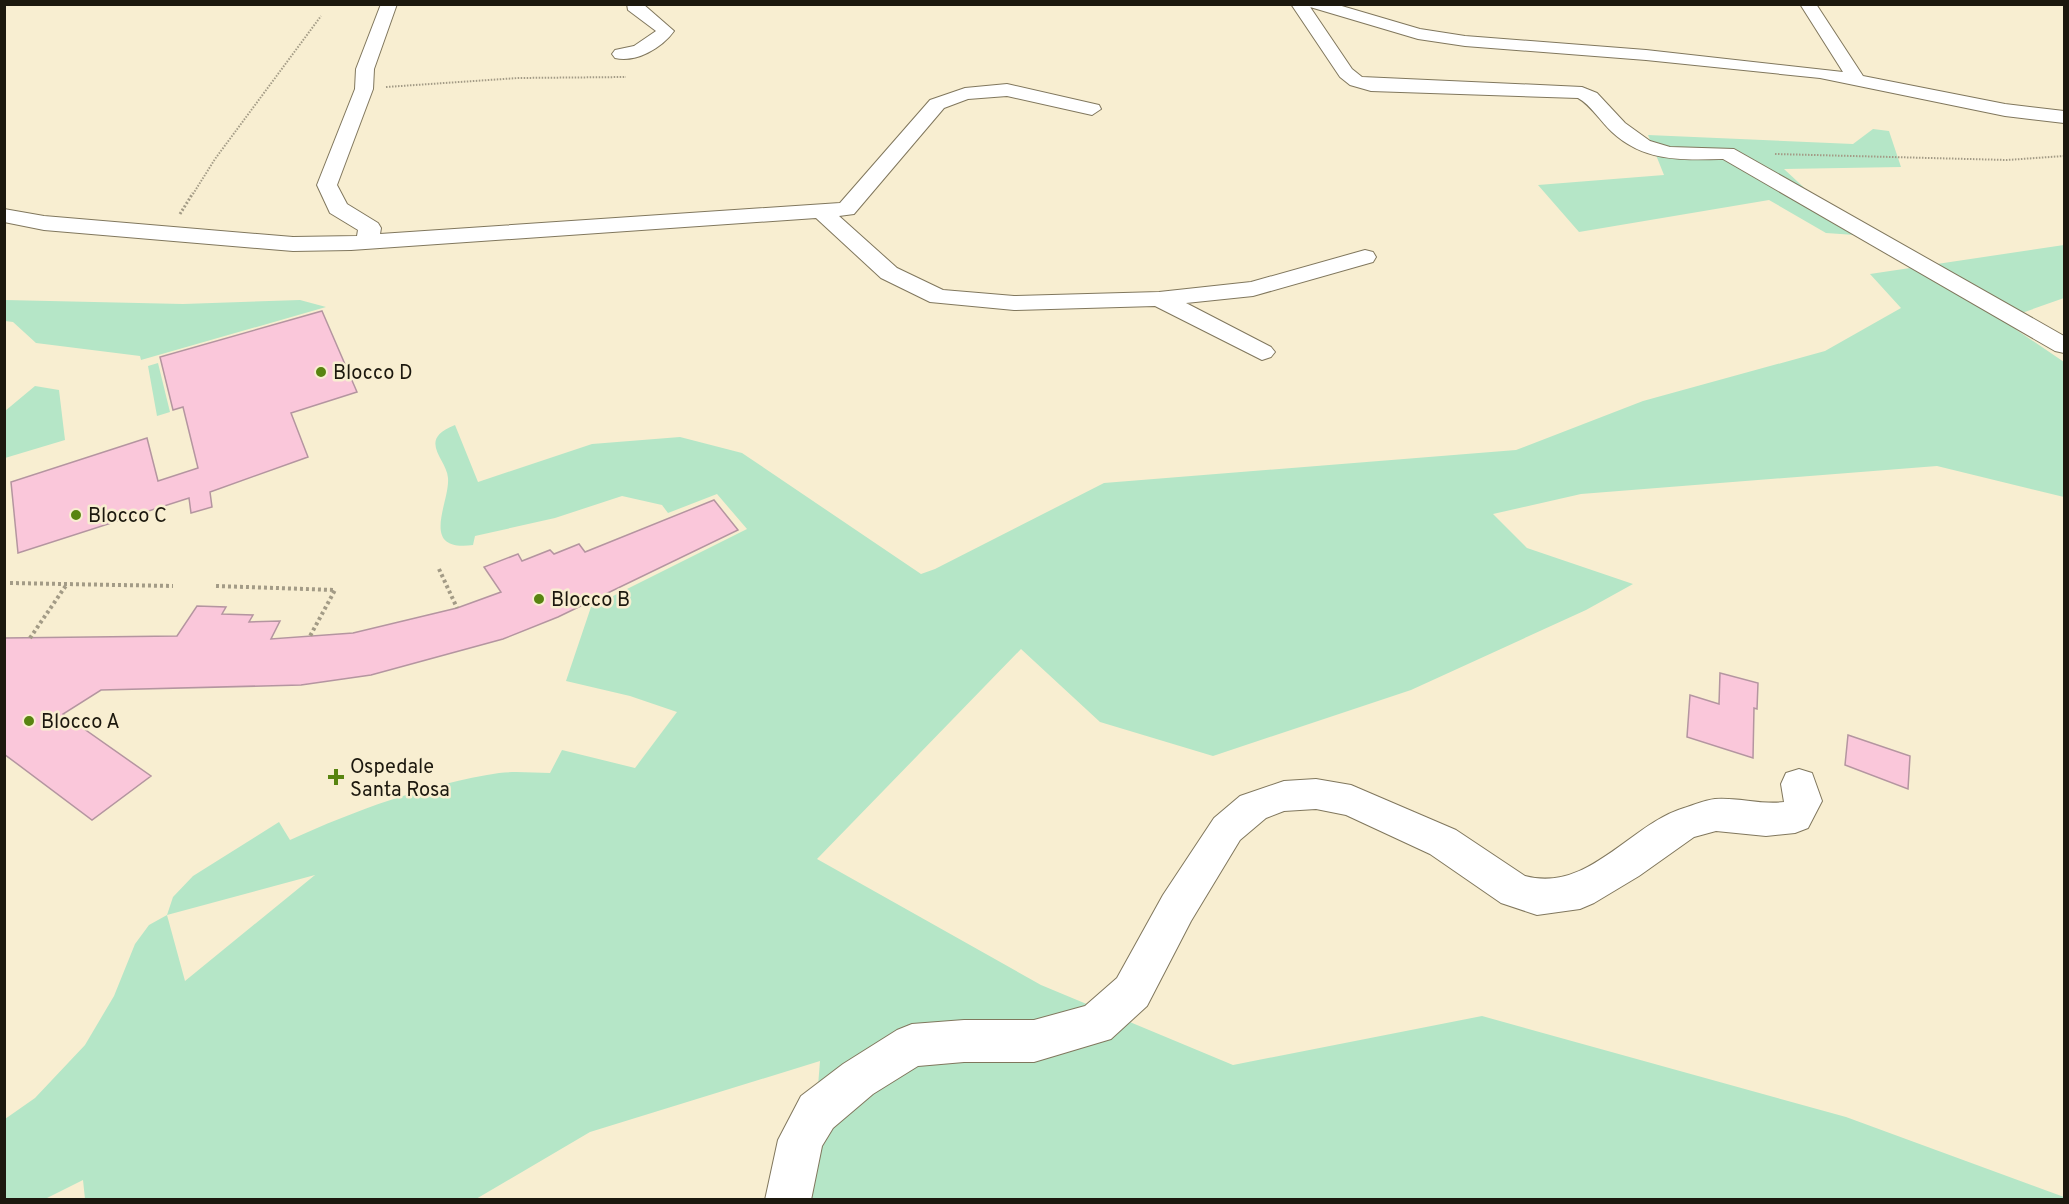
<svg xmlns="http://www.w3.org/2000/svg" width="2069" height="1204" viewBox="0 0 2069 1204" font-family="Overpass,sans-serif">
<style>
.green{fill:#b5e6c7}
.building{fill:#fac7da;stroke:#b495a0;stroke-width:1.5}
.lines{fill:none;stroke-linecap:round;stroke-linejoin:round}
.minor-casing{stroke:#80775d;stroke-width:2}
.path-far2{stroke:#a39b86;stroke-width:2;stroke-dasharray:1.5 1.5;stroke-linecap:butt}
.path-far1{stroke:#a39b86;stroke-width:3;stroke-dasharray:2 2;stroke-linecap:butt}
.path{stroke:#a39b86;stroke-width:4;stroke-dasharray:3 3;stroke-linecap:butt}
.minor{fill:#fff;fill-rule:evenodd}
.poi-dot{fill:#588410;stroke:#f8eed1;stroke-width:2}
.labels{text-anchor:middle;stroke-width:5;stroke-linejoin:round;paint-order:stroke}
.poi-label{font-size:20px;fill:#1c180e;stroke:#f8eed1;text-anchor:start}
</style>
<rect width="100%" height="100%" fill="#f8eed1"/>
<path class="green" d="M1873 129 1889 131 1901 167 1784 169 1855 235 1826 233 1769 200 1579 232 1538 185 1664 175 1648 135 1853 144Z
M2064 245V298L2002 320 2064 362V497L1937 466 1581 494 1493 514 1527 548 1633 584 1586 610 1411 690 1213 756 1100 722 1021 649 817 859 1041 985 1233 1065 1482 1016 1846 1117 2064 1197V1199H809L820 1061 590 1132 476 1199H85L83 1180 45 1199 5 1200V1119L35 1098 85 1045 114 996 135 944 149 925 167 915 185 981 315 875 167 915 173 897 193 876 279 822 290 840C356 810 427 784 499 773 516 771 534 773 550 773L562 750 635 768 677 712 630 696 566 681 591 607 747 529 717 494 668 513 662 505 622 496 555 518 475 536 473 545C418 552 450 503 448 478 447 459 416 440 455 425L478 482 592 444 680 437 742 453 921 574 935 569 1104 483 1516 450 1643 401 1825 351 1901 308 1870 274Z
M5 300 183 304 300 300 326 307 141 360 140 356 36 343 13 322 5 321Z
M158 363 170 412 157 416 148 366Z
M35 386 59 390 65 440 5 458V411Z"/>
<path class="building" d="M322 311 357 392 291 413 308 457 210 492 212 507 191 513 189 498 18 553 11 482 147 438 158 481 198 468 183 407 173 410 160 357Z
M714 500 738 530 558 617 503 639 371 675 301 685 101 690 63 714 151 776 92 820 4 754V638L177 636 197 606 226 607 222 614 253 615 249 622 280 621 271 639 353 633 457 608 501 592 484 567 518 554 522 561 550 550 554 554 579 544 585 552Z
M1720 673 1758 683 1757 709 1754 708 1753 758 1687 737 1690 695 1719 704Z
M1848 735 1910 756 1908 789 1845 765Z"/>
<g class="lines">
<defs>
<path id="minor" d="M381 4H397L374 69 373 89 337 185 347 204 378 223 381 228 380 234 840 203 930 100 965 88 1007 84 1099 105 1101 109 1092 115 1007 96 968 99 944 108 854 214 839 216 897 268 943 290 1014 296 1159 292 1251 282 1365 250 1373 252 1376 257 1373 262 1253 296 1186 303 1271 347 1275 352 1271 357 1262 360 1155 306 1014 310 930 302 881 278 816 218 351 250 293 251 44 230 4 222V209L44 216 293 237 357 236 358 230 330 213 317 185 355 89 356 69Z
M627 4H643L674 31C662 48 636 63 615 58L612 54 615 50 634 46 656 31 628 10Z
M1291 4H1308L1352 69 1362 77 1582 87 1597 93 1625 123 1650 141 1670 147 1734 149 2064 336V353L2055 351 1723 159C1682 160 1644 162 1612 132 1601 122 1591 105 1578 98L1371 91 1350 85 1340 77Z
M1308 4H1335L1420 29 1465 36 1646 50 1843 72 1800 4H1816L1863 76 2005 104 2064 111V123L2005 116 1820 78 1646 60 1465 46 1418 39 1310 7Z
M1799 769 1812 773 1822 801 1808 828 1795 833 1766 836 1716 831 1694 837 1639 876 1594 903 1580 909 1537 915 1501 903 1430 854 1346 815 1316 809 1284 811 1266 818 1240 840 1191 921 1147 1006 1111 1039 1034 1062H964L918 1066 873 1094 833 1128 822 1146 811 1200H765L778 1140 801 1096 843 1064 897 1030 912 1024 964 1020H1034L1085 1006 1117 978 1163 895 1214 818 1240 796 1284 781 1316 779 1351 785 1456 830 1525 876C1589 893 1630 824 1684 808 1694 805 1705 800 1715 799 1738 797 1761 805 1784 802L1781 784 1786 773Z"/>
</defs>
<use href="#minor" class="minor-casing"/>
<path class="path-far2" d="M386 87 518 78 626 77
M1775 154 2007 160 2064 156
M193 194 215 159 321 16"/>
<path class="path-far1" d="M180 214 193 193"/>
<path class="path" d="M439 569 457 608
M10 583 173 586
M216 586 335 590 309 638
M30 638 67 584"/>
<use href="#minor" class="minor"/>
</g>
<g class="poi-dot">
<circle cx="321" cy="372" r="6"/>
<circle cx="76" cy="515" r="6"/>
<circle cx="539" cy="599" r="6"/>
<circle cx="29" cy="721" r="6"/>
<path d="M333 768h6v6h6v6h-6v6h-6v-6h-6v-6h6z"/>
</g>
<g class="labels">
<g class="poi-label">
<text x="333" y="379">Blocco D</text>
<text x="88" y="522">Blocco C</text>
<text x="551" y="606">Blocco B</text>
<text x="41" y="728">Blocco A</text>
<text x="350" y="773">Ospedale<tspan x="350" dy="23">Santa Rosa</tspan></text>
</g>
</g>
<rect width="2069" height="1204" fill="none" stroke="#1c180e" stroke-width="12"/>
</svg>
